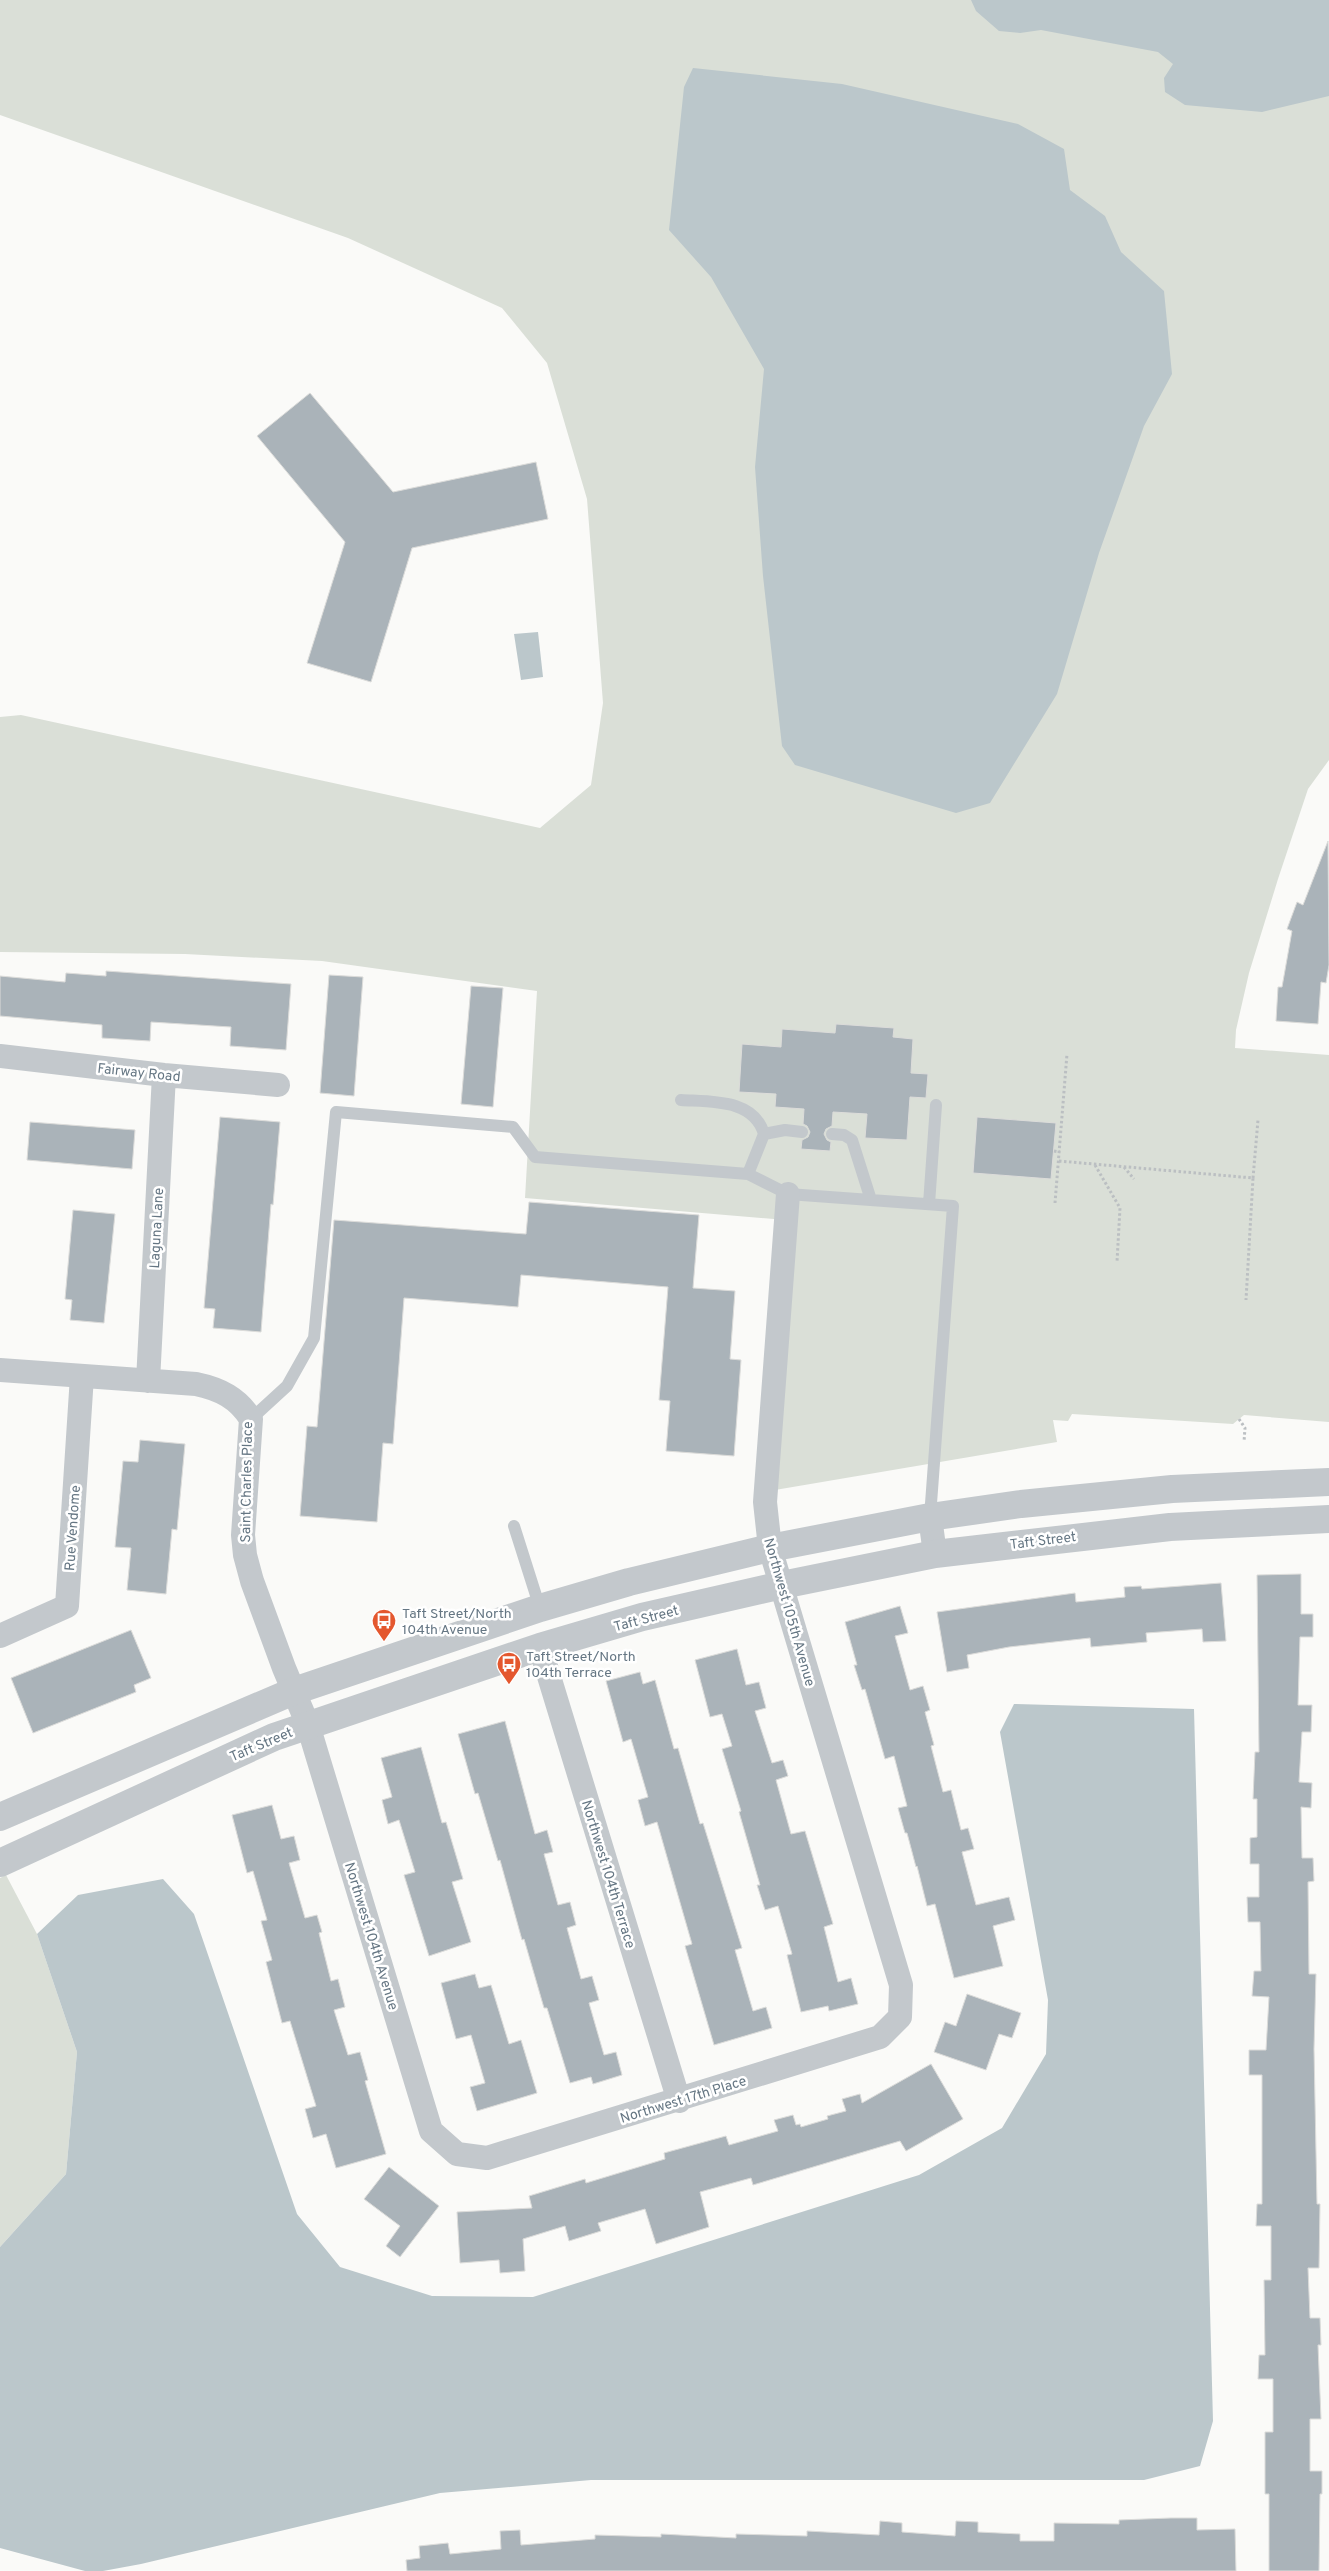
<svg xmlns="http://www.w3.org/2000/svg" width="1329" height="2571" viewBox="0 0 1329 2571" font-family="Overpass,sans-serif">
<style>
.green{fill:#dadfd7}
.water{fill:#bbc7cb}
.building{fill:#aab3b9;stroke:#dcdcda}
.lines{fill:none;stroke-linecap:round;stroke-linejoin:round}
.path{stroke:#bbbfc2;stroke-width:3;stroke-dasharray:2.5 2.5;stroke-linecap:butt}
.service{stroke:#c3c8cc;stroke-width:12}
.minor{stroke:#c3c8cc;stroke-width:24}
.tertiary{stroke:#c3c8cc;stroke-width:28}
.labels{text-anchor:middle;stroke-width:5;stroke-linejoin:round;paint-order:stroke}
.street-label{font-size:14px;fill:#657683;stroke:#fff}
.poi-label{font-size:14px;fill:#657683;stroke:#fff;text-anchor:start}
</style>
<rect width="100%" height="100%" fill="#fafaf8"/>
<path class="green" d="M0 0H1329V760L1308 789 1278 879 1249 973 1236 1030 1235 1048 1329 1055V1422L1244 1415 1233 1424 1072 1414 1068 1421 1053 1420 1057 1442 775 1490 797 1221 525 1198 537 991 322 961 185 954 0 952V717L21 715 540 828 591 785 603 703 587 499 547 363 502 308 348 238 0 115Z
M6 1875 37 1934 77 2052 66 2174 0 2247V1878Z"/>
<path class="water" d="M971 0H1329V96L1262 112 1185 105 1165 92 1164 78 1173 64 1158 52 1041 30 1020 33 999 31 976 11Z
M693 68 842 84 1018 124 1064 149 1070 190 1105 216 1121 252 1164 291 1172 374 1144 426 1099 553 1057 694 990 803 956 813 795 765 782 746 763 576 755 467 764 369 711 277 669 230 684 87Z
M538 632 543 677 521 680 514 634Z
M1014 1704 1194 1709 1213 2421 1200 2466 1144 2480H591L440 2493 141 2564 103 2571H85L0 2548V2247L66 2174 77 2052 37 1934 78 1895 163 1879 194 1914 297 2214 340 2267 432 2296 533 2297 919 2175 1002 2128 1046 2054 1048 2000 1000 1732Z"/>
<path class="building" d="M310 393 393 492 536 462 548 519 412 548 371 682 307 663 345 542 257 436Z
M1328 841 1329 965 1326 983 1321 982 1318 1024 1276 1021 1278 987H1282L1292 931 1287 929 1297 902 1303 905Z
M106 971 291 984 286 1050 230 1046 231 1027 151 1022 150 1041 102 1038V1025L0 1016V976L65 982 66 973 106 976Z
M329 975 363 977 354 1096 320 1093Z
M471 986 503 988 493 1107 461 1104Z
M836 1024 894 1028 893 1037 913 1039 911 1073 928 1074 926 1098 910 1097 907 1140 865 1138 867 1114 833 1112 832 1126 826 1129 824 1134 827 1140 831 1142 830 1151 801 1149 802 1140 808 1137 810 1132 807 1126 803 1124 804 1109 775 1107 776 1094 739 1092 742 1044 781 1047 782 1029 835 1033Z
M220 1117 280 1122 273 1205 271 1204 261 1332 213 1328 215 1309 204 1308Z
M977 1117 1056 1123 1051 1179 973 1173Z
M30 1122 135 1130 132 1169 27 1160Z
M529 1202 699 1215 693 1288 735 1291 730 1359 741 1360 734 1456 666 1451 670 1401 659 1400 668 1287 521 1275 518 1307 404 1298 393 1444 383 1443 377 1522 300 1516 307 1426 317 1427 334 1220 526 1234Z
M73 1210 115 1214 104 1323 70 1320 72 1300 65 1299Z
M140 1440 185 1444 177 1530 172 1529 166 1594 127 1590 131 1548 115 1547 123 1461 138 1462Z
M1301 1574V1614H1313V1637H1300L1298 1705H1312L1311 1732H1302L1299 1782 1312 1783 1311 1808 1301 1807 1302 1858H1313L1314 1881 1308 1882 1309 1974H1316L1314 2049 1317 2204H1320L1319 2268H1308L1310 2318H1320L1321 2345H1318L1321 2419H1310V2471H1322V2494H1320L1319 2571H1269V2494H1265V2432H1273V2379H1258L1259 2355H1265L1264 2280H1271V2226H1256L1257 2204H1262V2075H1249V2050H1266L1269 1997 1252 1996 1254 1971H1261L1260 1922H1248L1247 1897H1259V1864H1250V1838L1257 1837V1799H1253L1255 1752H1259L1257 1575Z
M1221 1583 1226 1641 1203 1642 1202 1629 1146 1633 1147 1642 1091 1647 1090 1638 1009 1647 967 1655 969 1668 947 1672 937 1612 1075 1593 1076 1602 1125 1597 1124 1587 1141 1586 1142 1589Z
M900 1606 908 1633 895 1636 910 1690 923 1686 930 1710 925 1712 934 1745 931 1746 943 1792 951 1790 961 1830 968 1828 974 1849 962 1852 976 1905 1009 1897 1015 1920 993 1926 1003 1966 954 1978 935 1904 927 1906 917 1866 916 1867 907 1833H905L898 1808 907 1806 894 1756 885 1759 865 1689 862 1690 854 1665H857L845 1622Z
M131 1630 151 1678 134 1685 136 1692 33 1733 11 1678Z
M737 1649 746 1685 759 1682 766 1708 755 1711 772 1763 783 1760 788 1776 776 1780 791 1834 805 1831 833 1924 824 1927 838 1982 851 1978 858 2004 829 2011 828 2006 801 2012 787 1955 792 1954 778 1906 765 1910 757 1885H760L739 1812 741 1811 722 1749 732 1746 722 1714 710 1717 695 1660Z
M640 1672 643 1684 655 1680 674 1749 678 1748 700 1824 703 1823 742 1948 735 1950 753 2011 766 2007 772 2028 714 2045 685 1946 692 1944 677 1892 657 1822 645 1826 638 1800 648 1797 631 1739 623 1742 606 1681Z
M505 1721 535 1834 547 1830 553 1852 544 1854 558 1905 570 1902 576 1925 567 1928 581 1979 592 1976 599 2000 589 2003 604 2055 616 2052 622 2075 593 2084 591 2077 570 2083 547 2008H544L524 1939 522 1940 500 1860 498 1861 478 1793 475 1794 458 1734Z
M421 1747 442 1823 446 1822 463 1879 452 1882 471 1942 429 1956 404 1875 415 1872 399 1820 388 1824 382 1800 392 1797 381 1758Z
M272 1805 281 1839 294 1836 300 1860 289 1863 305 1918 317 1915 322 1932 319 1933 331 1981 338 1979 345 2007 334 2010 348 2055 360 2052 368 2080 365 2081 386 2154 336 2168 326 2134 313 2138 305 2109 316 2106 290 2021 282 2023 266 1962 272 1960 261 1921 267 1920 253 1871 247 1873 232 1815Z
M475 1974 479 1988 491 1985 509 2044 521 2040 537 2093 477 2111 470 2087 485 2083 471 2035 456 2039 441 1983Z
M967 1994 1021 2013 1012 2038 999 2034 986 2070 934 2052 945 2022 956 2026Z
M931 2064 963 2119 906 2151 900 2141 753 2185 751 2178 700 2192 709 2227 656 2244 645 2209 598 2223 601 2231 569 2241 565 2226 523 2239 525 2271 500 2273 499 2260 460 2263 457 2212 532 2208 529 2196 585 2179 586 2183 665 2159 664 2153 726 2136 729 2145 778 2131 774 2120 793 2115 796 2125 800 2124 801 2127 828 2119 827 2116 846 2111 842 2099 860 2094 862 2103Z
M389 2167 439 2206 400 2257 386 2246 400 2226 364 2199Z
M1171 2518H1197V2530L1235 2529 1236 2571H407L406 2560 420 2558 419 2546 448 2543 450 2554 501 2549 500 2531 520 2530 521 2545 595 2539V2535L661 2537V2534L736 2538V2534L807 2536V2531L879 2535 880 2521 902 2523V2532L955 2536 956 2521 978 2522V2532L1020 2534V2541H1054V2523L1119 2524V2520Z"/>
<g class="lines">
<path class="path" d="M1054 1151 1060 1152
M1059 1161 1253 1178 1246 1300
M1095 1165 1120 1208 1117 1262
M1124 1167 1134 1179
M1253 1178 1258 1120
M1055 1203 1067 1054
M1239 1419 1245 1428 1244 1442"/>
<path class="service" d="M681 1100C712 1102 754 1099 764 1134
M832 1134 844 1135 852 1140 871 1200
M748 1174 764 1134 785 1130 802 1132
M929 1204 936 1105
M251 1419 287 1386 314 1338 336 1112 513 1127 535 1157 748 1174 788 1194 953 1206 930 1517
M514 1526 540 1608"/>
<path class="minor" d="M0 1056 164 1075 278 1085
M0 1370 196 1384C220 1389 238 1398 251 1419L243 1535 245 1555 252 1581 284 1668 308 1725 431 2131 457 2154 487 2158 880 2037 900 2017 901 1985 770 1548 765 1502 788 1194
M148 1381 164 1075
M930 1517 935 1554
M0 1636 67 1606 82 1376
M540 1647 679 2101"/>
<path class="tertiary" d="M0 1817 294 1691 540 1608 629 1582 770 1548 930 1517 1021 1504 1172 1489 1329 1482
M0 1863 274 1737 540 1647 642 1617 782 1585 935 1554 1170 1527 1329 1519"/>
</g>
<defs>
<symbol id="bus-pin" viewBox="-11 -11 22 30"><path d="M0 17L-7.5 6A9.5 9.5 0 1 1 7.5 6Z" fill="#e4572e" stroke="#fff"/><path d="M-5-6H5V4H4V6H2V4H-2V6H-4V4H-5ZM-3.5-4V0h7V-4ZM-3.5 1.2v1.5H-2V1.2ZM2 1.2v1.5H3.5V1.2Z" fill="#fff"/></symbol>
</defs>
<g fill-rule="evenodd">
<use href="#bus-pin" x="370" y="1607" width="28" height="38"/>
<use href="#bus-pin" x="495" y="1650" width="28" height="38"/>
</g>
<g class="labels">
<g class="street-label">
<text transform="translate(139 1072) rotate(6)" y="5">Fairway Road</text>
<text transform="translate(156 1228) rotate(-87)" y="5">Laguna Lane</text>
<text transform="translate(246 1482) rotate(-89)" y="5">Saint Charles Place</text>
<text transform="translate(72 1528) rotate(-86)" y="5">Rue Vendome</text>
<text transform="translate(1043 1540) rotate(-7)" y="5">Taft Street</text>
<text transform="translate(790 1612) rotate(74)" y="5">Northwest 105th Avenue</text>
<text transform="translate(646 1618) rotate(-15)" y="5">Taft Street</text>
<text transform="translate(261 1744) rotate(-23)" y="5">Taft Street</text>
<text transform="translate(609 1874) rotate(73)" y="5">Northwest 104th Terrace</text>
<text transform="translate(372 1936) rotate(73)" y="5">Northwest 104th Avenue</text>
<text transform="translate(683 2099) rotate(-17)" y="5">Northwest 17th Place</text>
</g>
<g class="poi-label">
<text x="402" y="1618">Taft Street/North<tspan x="402" dy="16">104th Avenue</tspan></text>
<text x="526" y="1661">Taft Street/North<tspan x="526" dy="16">104th Terrace</tspan></text>
</g>
</g>
</svg>
